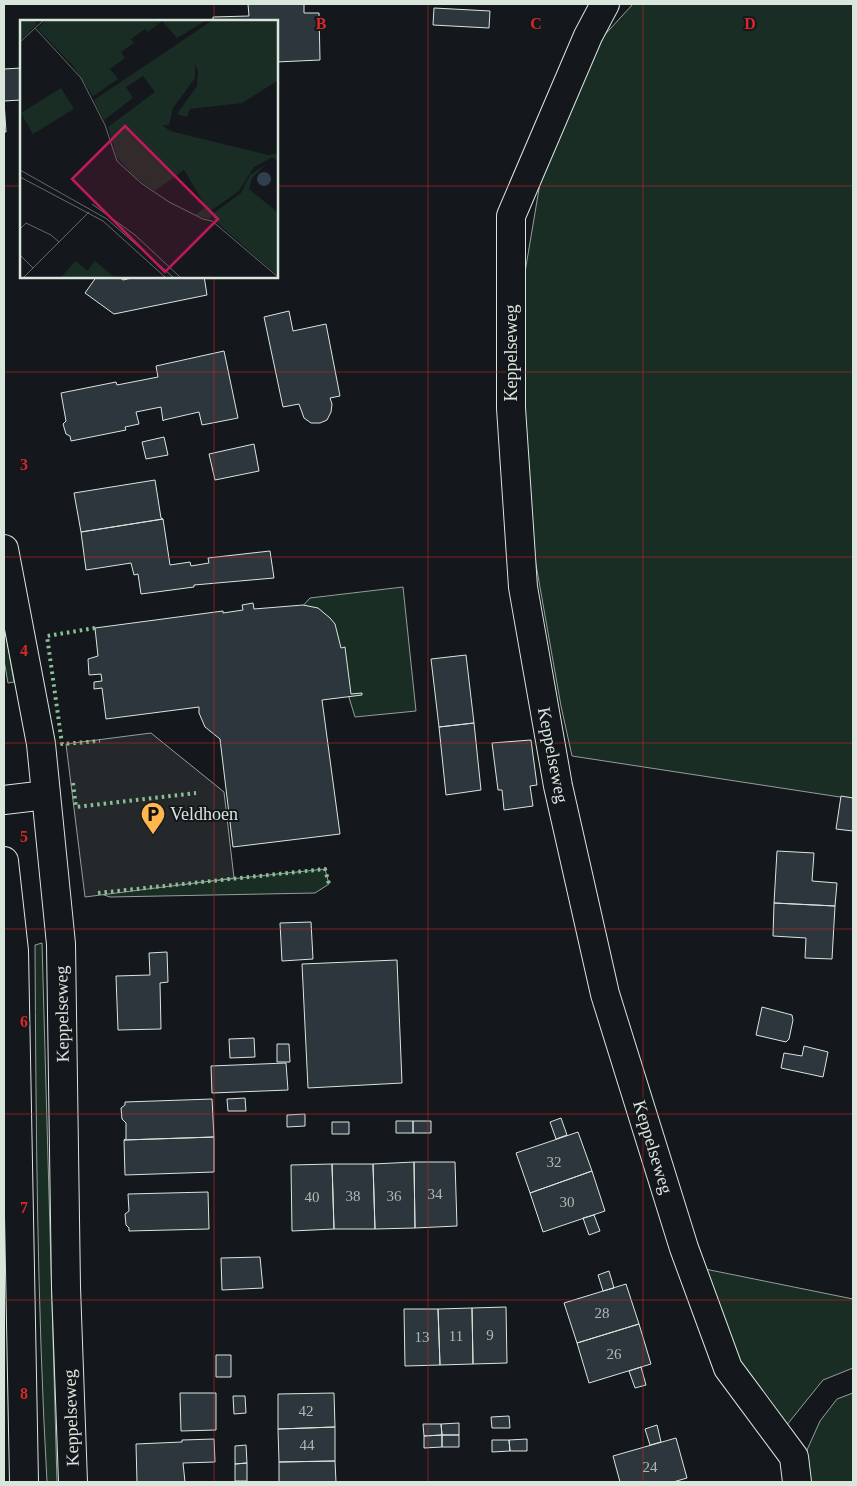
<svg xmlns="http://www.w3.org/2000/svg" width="857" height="1486" viewBox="0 0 857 1486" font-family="Georgia,serif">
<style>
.green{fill:#1a2d24;stroke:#939e99}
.parking{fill:#24282b;stroke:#939e99}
.building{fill:#2c363c;stroke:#d8e6dc}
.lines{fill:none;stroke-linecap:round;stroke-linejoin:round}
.minor-casing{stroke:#d8e6dc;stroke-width:30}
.major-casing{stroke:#d8e6dc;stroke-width:30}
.minor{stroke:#14181c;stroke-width:28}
.major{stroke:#14181c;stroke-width:28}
.hedge{stroke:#8ac095;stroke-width:4;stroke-dasharray:2.5 4;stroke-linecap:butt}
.grid{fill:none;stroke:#d62828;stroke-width:1;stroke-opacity:0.55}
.labels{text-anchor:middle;stroke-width:4;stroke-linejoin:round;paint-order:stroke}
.number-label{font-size:15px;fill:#adbab4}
.street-label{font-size:18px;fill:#d8e6dc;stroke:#14181c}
.poi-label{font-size:18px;fill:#d8e6dc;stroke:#14181c;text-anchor:start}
.inset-road{fill:none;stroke:#626a69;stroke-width:1}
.view{fill:#c2185b;fill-opacity:0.15;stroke:#c2185b;stroke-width:2.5}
.inset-edge{fill:none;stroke:#d8e6dc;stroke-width:2.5}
.grid-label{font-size:16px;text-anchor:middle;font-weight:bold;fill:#d62828;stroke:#14181c;stroke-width:4;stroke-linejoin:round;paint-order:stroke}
</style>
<rect width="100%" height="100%" fill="#14181c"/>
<path class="green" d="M633 4H853V799L572 756 561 706 523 491 521 296 540 183 599 41Z
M403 587 416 711 355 717 347 691 300 609 310 598Z
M4 623 14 682 8 683 4 660Z
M325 869 329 884 315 893 110 897 98 893Z
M42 943 57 1482H47C37 1303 36 1125 35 945Z
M705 1269 853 1299V1368L823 1380 786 1426 740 1368Z
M853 1393V1482H809L807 1450 820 1421 837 1399Z"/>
<path class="parking" d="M151 733 224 792 234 878 85 897 66 744Z"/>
<path class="building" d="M248 4H304V13H319L320 60 276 62V21H213V17L249 16Z
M434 8 490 11 489 28 433 25Z
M21 68V100L4 101 6 132H4V69Z
M97 276H118L123 280 140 276H204L207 295 114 314 85 293Z
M289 311 293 331 326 324 340 396 330 398 332 404 331 412 327 420 320 423H311L304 418 299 404 283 407 264 317Z
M224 351 238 418 202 425 199 412 164 420 163 421 161 407 136 412 139 424 125 427 126 430 71 441 70 436 66 434 63 424 66 421 61 393 116 382 117 385 158 377 156 366Z
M164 437 168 455 146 459 142 442Z
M254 444 259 471 215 480 209 454Z
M155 480 161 518 163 519 81 532 74 493Z
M163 519 170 565 190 562 191 566 209 563 208 558 270 551 274 578 194 585V587L141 594 138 574 134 575 131 563 86 570 81 532Z
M253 603 254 609 303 605 318 608 330 618 335 624 341 648 345 647 351 694 362 693V695L322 700 340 834 233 847 220 739 205 727 199 713V707L106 719 102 688 94 689V682L102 681 101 674 89 675 88 659 98 656 95 628 223 611V613L243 610 242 605Z
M466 655 474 723 439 727 431 659Z
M474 723 481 790 446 795 439 727Z
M531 740 537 785 530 786 533 806 504 810 502 790H498L492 743Z
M841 796 853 798V831L836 829Z
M777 851 814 853 812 881 837 883 835 906 774 903Z
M774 903 835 906 832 959 805 958 806 938 773 936Z
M311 922 313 959 282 961 280 923Z
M167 952 168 982 160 983 161 1029 118 1030 116 976 150 975 149 953Z
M397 960 402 1083 308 1088 302 964Z
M762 1007 792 1015 793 1020 789 1039 786 1042 756 1035Z
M254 1038 255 1057 230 1058 229 1039Z
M277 1044H289L290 1062H277Z
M804 1046 828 1052 823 1077 781 1068 784 1053 802 1056Z
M286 1063 288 1090 212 1093 211 1066Z
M245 1098 246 1111H228L227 1099Z
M212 1099 214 1137 124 1140 126 1139V1123L122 1119 121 1108 125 1105V1102Z
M305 1114V1126L287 1127V1115Z
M561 1118 567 1135 556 1139 550 1122Z
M396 1121H413V1133H396Z
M413 1121H431V1133H413Z
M332 1122H349V1134H332Z
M578 1132 592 1171 530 1193 516 1153Z
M214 1137V1172L125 1175 124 1140Z
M414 1162H455L457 1226 415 1228Z
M414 1162 415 1228 375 1229 373 1164Z
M332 1164H373L375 1229H334Z
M332 1164 334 1229 292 1231 291 1165Z
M592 1171 605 1211 543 1232 530 1193Z
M208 1192 209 1229 129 1231V1228L126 1225 125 1214 129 1211 128 1194Z
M594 1215 600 1231 589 1235 583 1218Z
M260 1257 263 1288 222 1290 221 1258Z
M609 1271 614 1288 603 1291 598 1275Z
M626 1284 639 1324 577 1343 564 1303Z
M506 1307 507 1363 473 1364 472 1308Z
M472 1308 473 1364 440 1365 438 1309Z
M404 1309H438L440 1365 405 1366Z
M639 1324 651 1364 589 1383 577 1343Z
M216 1355H231V1377H216Z
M641 1367 646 1385 635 1388 629 1371Z
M180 1393H216V1430L181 1431Z
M334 1393 335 1427 278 1429V1394Z
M233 1396H245L246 1413 234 1414Z
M509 1416 510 1428H492L491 1417Z
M459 1423V1435H442L441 1424Z
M423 1424H441L442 1435 424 1436Z
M657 1425 661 1442 650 1445 645 1429Z
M335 1427V1461L279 1462 278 1429Z
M442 1435H459V1447H442Z
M442 1435V1447L424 1448V1436Z
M676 1438 687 1478 673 1482H620L613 1456Z
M214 1439 215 1462 183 1463 185 1482H137L136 1444 182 1442V1440Z
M527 1439V1451H510L509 1440Z
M492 1440H509L510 1451 492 1452Z
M246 1445 247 1463 235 1464V1446Z
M335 1461 336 1482H279V1462Z
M247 1463V1481H235V1464Z"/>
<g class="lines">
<defs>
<path id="minor" d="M605 4 588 36 511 216V408L523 587 558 786 605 994 684 1248 728 1368 794 1457 797 1482
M4 549 41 744 61 944 66 1287 73 1482
M4 800 46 795"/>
<path id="major" d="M4 861 14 951 24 1482"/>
</defs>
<use href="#minor" class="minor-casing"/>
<use href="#major" class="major-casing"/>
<use href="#minor" class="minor"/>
<use href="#major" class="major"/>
<path class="hedge" d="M95 628 47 636 62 744 100 741
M73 783 76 807 196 793
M98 893 325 869 329 884"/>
</g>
<path class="grid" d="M214 4V21M428 4V1482M643 4V1482M4 186H21M276 186H853M214 276V1482M4 372H853M4 557H853M4 743H853M4 929H853M4 1114H853M4 1300H853"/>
<defs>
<symbol id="parking-pin" viewBox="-11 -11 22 30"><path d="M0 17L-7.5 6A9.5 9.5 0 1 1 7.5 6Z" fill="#ffb74d" stroke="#14181c"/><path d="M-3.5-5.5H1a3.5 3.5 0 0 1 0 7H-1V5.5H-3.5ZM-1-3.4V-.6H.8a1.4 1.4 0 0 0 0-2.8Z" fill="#111"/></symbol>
</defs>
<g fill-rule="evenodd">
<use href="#parking-pin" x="139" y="800" width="28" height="38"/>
</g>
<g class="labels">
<g class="number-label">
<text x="554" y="1167">32</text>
<text x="435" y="1199">34</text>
<text x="353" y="1201">38</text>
<text x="394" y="1201">36</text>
<text x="312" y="1202">40</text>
<text x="567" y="1207">30</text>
<text x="602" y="1318">28</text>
<text x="490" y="1340">9</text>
<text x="456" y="1341">11</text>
<text x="422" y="1342">13</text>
<text x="614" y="1359">26</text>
<text x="306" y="1416">42</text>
<text x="307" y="1450">44</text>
<text x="650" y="1472">24</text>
</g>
<g class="street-label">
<text transform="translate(511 353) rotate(-90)" y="6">Keppelseweg</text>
<text transform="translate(553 755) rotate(79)" y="6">Keppelseweg</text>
<text transform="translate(62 1014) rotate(-91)" y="6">Keppelseweg</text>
<text transform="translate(653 1147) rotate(73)" y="6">Keppelseweg</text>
<text transform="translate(71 1418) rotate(-92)" y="6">Keppelseweg</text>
</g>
<g class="poi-label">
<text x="170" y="820">Veldhoen</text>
</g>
</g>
<g transform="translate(20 20)">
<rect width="258" height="258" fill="#14181c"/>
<path d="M0 0H14L17 5 0 20ZM26 0H187L157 18 142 1 128 12 125 9 111 19 114 23 101 32 105 38 90 49 98 59 73 76 53 46 18 9ZM193 0H257V61L222 83 170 89 167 97 157 94 177 66 178 52 175 44V58L153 88 149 105H142L150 111 178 118 248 135 257 134V140L252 137 234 147 219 171 192 190 190 199 175 195 186 187 164 150 135 171 115 157 97 137 88 107 135 72 123 56 106 67 113 78 84 100 74 80ZM41 68 54 89 13 114 1 93ZM246 144 232 158 229 169 257 192V255L195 201 191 195 221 173 230 155ZM56 241 67 251 75 241 94 257H41Z" fill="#1a2d24"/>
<path d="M237 159a7 7 0 1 1 14 0a7 7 0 1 1-14 0Z" fill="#2f3f4d"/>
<path class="inset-road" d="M15 8 61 58 85 105 97 141 121 163 149 182 183 199 192 201 258 257M0 22 24 0M0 150 87 199 153 257M0 157 83 201 145 257M72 184 115 215 160 257M0 209 6 203 31 215 39 222M0 235 13 248M4 257 69 192"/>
<path class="view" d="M105 106 198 199 145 252 52 159Z"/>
<rect width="258" height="258" class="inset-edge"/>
</g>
<g class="grid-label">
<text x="321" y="29">B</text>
<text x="536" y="29">C</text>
<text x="750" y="29">D</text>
<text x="24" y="470">3</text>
<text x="24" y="656">4</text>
<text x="24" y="842">5</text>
<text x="24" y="1027">6</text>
<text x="24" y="1213">7</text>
<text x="24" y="1399">8</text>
</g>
<rect width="857" height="1486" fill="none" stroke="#d8e6dc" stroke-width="10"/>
</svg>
